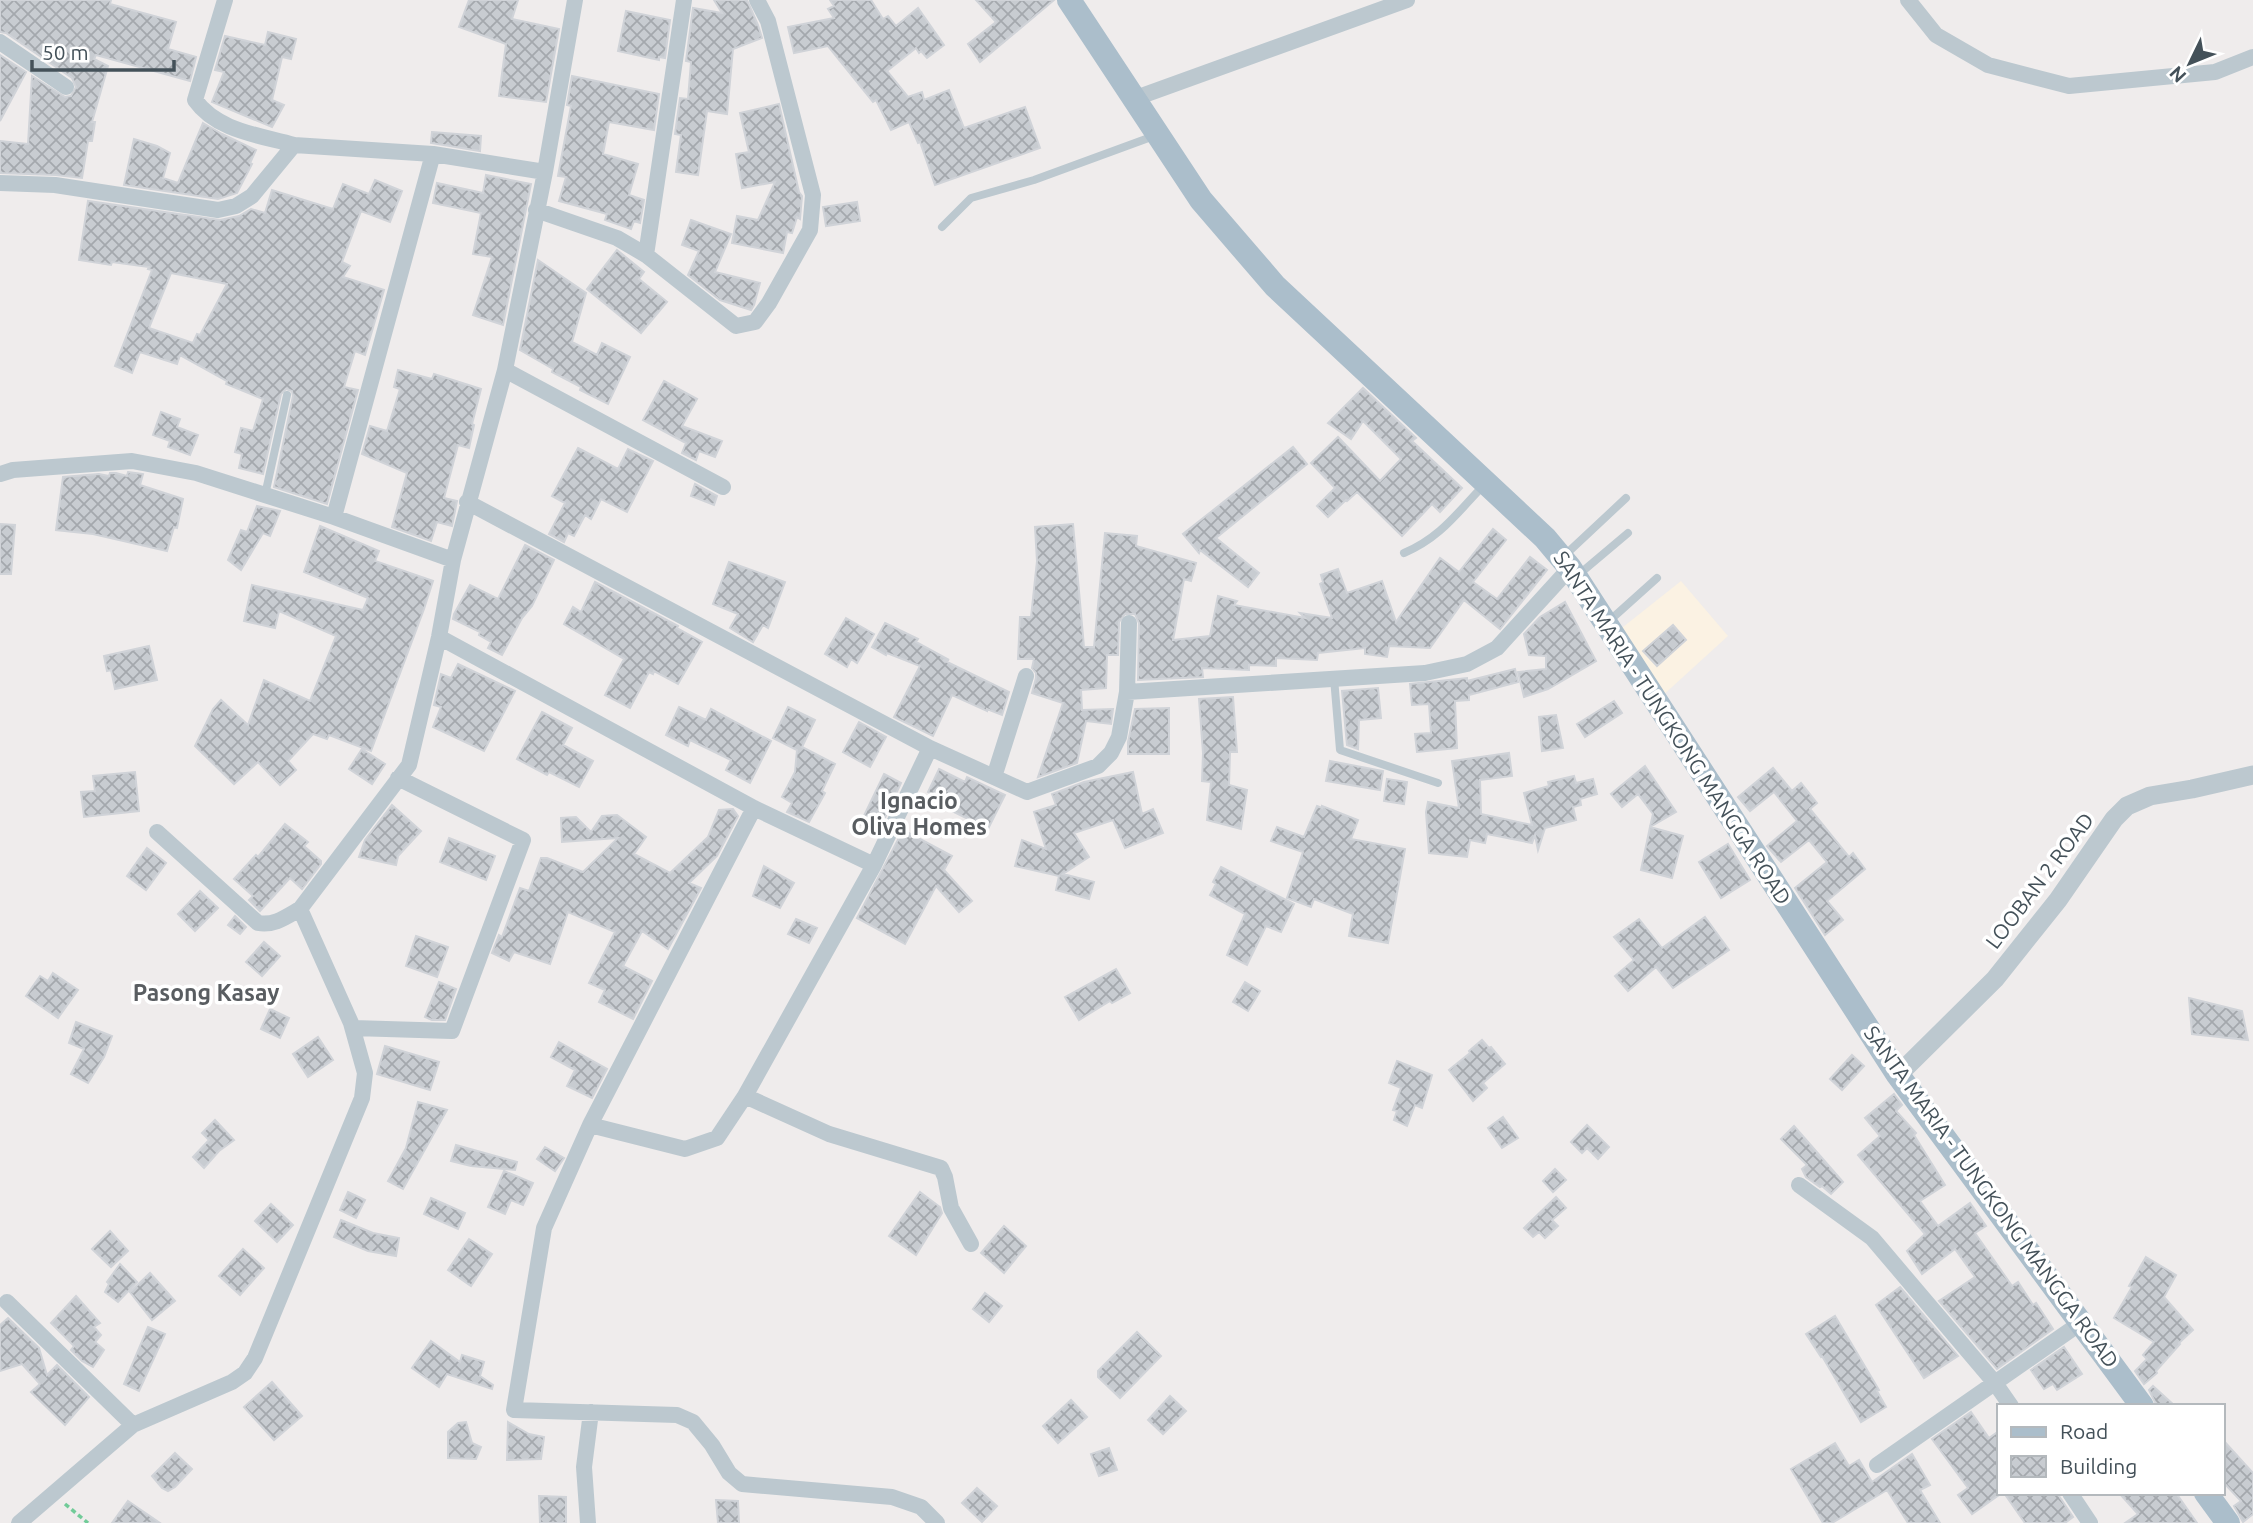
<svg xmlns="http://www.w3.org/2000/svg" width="2253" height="1523" viewBox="0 0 2253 1523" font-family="Ubuntu,sans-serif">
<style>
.commercial{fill:#fbf2e3}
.building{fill:url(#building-cross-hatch);stroke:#d0d3d8;stroke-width:2;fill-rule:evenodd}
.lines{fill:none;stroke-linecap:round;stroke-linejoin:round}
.path{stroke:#71cb98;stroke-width:3.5;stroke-dasharray:5 3.5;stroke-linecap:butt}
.service{stroke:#bcc8cf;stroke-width:8}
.minor{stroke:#bcc8cf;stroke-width:16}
.tertiary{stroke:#bcc8cf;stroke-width:19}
.primary{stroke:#abbecb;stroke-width:24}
.labels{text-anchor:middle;stroke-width:7;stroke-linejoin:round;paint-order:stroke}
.street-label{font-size:21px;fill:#445159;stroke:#fff}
.neighbourhood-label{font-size:23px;font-weight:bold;fill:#595d61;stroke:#fff}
</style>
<defs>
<pattern id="building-cross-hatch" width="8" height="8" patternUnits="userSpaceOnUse" patternTransform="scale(1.75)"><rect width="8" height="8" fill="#c8ccd1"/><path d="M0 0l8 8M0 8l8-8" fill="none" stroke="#a4a8ad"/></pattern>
</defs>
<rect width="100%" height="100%" fill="#efecec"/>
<path class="commercial" d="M1681 581 1728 636 1660 698 1618 631Z"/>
<path class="building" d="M0 0H111L110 4 176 22 168 49 196 57 190 81 96 55 94 59 108 66 92 122H95L92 141H88L82 178 56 175 0 173V141L28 144 32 76 65 97 71 96 76 87 72 78 6 33 0 32Z
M469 0H518L512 19 559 29 546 102 499 96 506 44 459 27Z
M714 0H747L758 25 762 38 733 49 727 114 707 111 698 175 676 172 681 135 675 134 680 98 688 99 691 62 686 61 693 8 722 13Z
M830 0H871L883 19 888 16 896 26 918 8 944 45 927 58 921 51 919 53 916 48 887 71 908 97 922 92 924 100 949 90 964 128 1025 107 1040 148 935 185 920 142 918 143 909 122 891 130 876 100 873 102 828 46 794 53 788 27 834 18 828 9 834 6Z
M976 0H1054L980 62 968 44 996 22Z
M626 11 670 20 665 58 659 57V60L618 51Z
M268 32 296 39 291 59 282 57 272 100 284 105 272 127 212 102 224 72 215 70 225 36 265 45Z
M0 55 26 72 0 121Z
M572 76 659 94 654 130 609 122 603 154 638 164 629 195 644 200 640 223 634 221 631 229 605 220 607 214 559 201 566 177 558 176 571 106 567 105Z
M779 104 799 192 802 196 800 219 797 217 792 233 787 232 783 253 732 243 737 216 758 220 775 182 742 188 736 154 749 152 740 113Z
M203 123 222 134 256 150 250 163 252 164 237 193 218 199 124 185 134 139 157 146 170 153 163 178 178 183Z
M432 132 481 136 480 151 431 143Z
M486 175 531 184 503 325 473 315 492 257 473 254 481 213 433 203 437 183 483 193Z
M375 180 402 191 390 222 361 211 342 262 350 266 343 277 384 290 365 355 355 351 344 387 358 390 327 504 274 487 293 396 292 391 286 389 281 394 263 474 239 468 242 454 235 452 241 428 253 431 263 399 226 384 227 381 180 355 177 364 140 352 132 373 115 366 152 270 148 269 149 267 112 262 111 265 79 260 88 201 220 220 239 216 251 209 265 213 272 190 333 209 343 184 369 194ZM171 273 227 284 200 335 197 334 193 343 149 328Z
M857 202 860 221 826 226 823 207Z
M691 220 731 234 715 272 760 283 754 305 751 310 720 300 688 275 699 251 682 245Z
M617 250 644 272 639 279 667 302 641 333 587 289Z
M538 260 586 293 572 342 597 355 602 343 630 357 608 404 580 390 581 387 552 372 553 369 520 350Z
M398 370 432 379 434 374 481 389 472 424 474 425 469 448 458 445 444 498 457 501 452 526 437 522 431 541 392 527 407 473 362 454 370 426 387 431 400 389 394 387Z
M664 381 697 399 682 426 722 441 715 457 699 451 696 460 682 453 686 443 643 420Z
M1363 388 1416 438 1412 441 1462 488 1440 512 1432 504 1402 536 1357 492 1347 501 1346 500 1328 517 1317 506 1335 488 1311 463 1338 437 1380 481 1401 459 1363 421 1351 439 1328 423Z
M161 412 180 419 177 427 198 435 190 455 168 447 170 441 153 435Z
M1293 447 1307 464 1216 538 1259 573 1248 587 1200 550 1199 553 1183 534Z
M578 448 618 469 628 449 653 461 627 512 601 499 591 519 585 515 574 536 568 533 564 542 549 534 565 503 552 496Z
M128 472 143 474 140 485 183 499 177 528 174 527 167 551 93 534 56 530 63 477 99 474 109 476 110 473H116L127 476Z
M695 484 717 496 714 505 691 496Z
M257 506 280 511 270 536 263 533 241 570 228 560 241 530 247 532Z
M0 524 15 525 11 574H0Z
M1073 524 1084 647H1094L1105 533 1137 536 1136 546 1196 563 1191 581 1184 579 1173 640 1210 636 1218 596 1237 601 1234 605 1305 618 1300 613 1332 618 1320 584 1323 582 1321 575 1338 569 1347 593 1382 581 1396 622 1440 558 1459 572 1493 529 1506 540 1473 582 1497 599 1530 557 1547 570 1500 629 1464 600 1430 648 1389 646 1387 657 1365 654V648L1318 653 1317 660 1276 658V666L1249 665V670L1202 668 1203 677 1138 680 1139 623 1135 614H1125L1119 622 1118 655H1107L1106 688 1081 690 1082 710 1113 709 1111 724 1086 721 1077 763 1038 777 1063 703 1032 693 1036 678V673L1032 668 1034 659H1018L1020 617H1031L1037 561 1035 527Z
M320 526 379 551 375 561 433 581 424 609 371 751 329 735 327 739 313 734 288 761 296 770 280 785 258 762 234 784 195 746 213 709 221 700 248 725 264 680 310 701 336 636 279 611 275 628 244 621 252 585 363 610 368 598 304 572Z
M525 545 554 560 532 606 522 618 502 655 488 648 491 642 479 635 480 632 453 619 454 614 470 585 498 599Z
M729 562 785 582 768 628 763 625 753 642 730 628 738 614 713 604Z
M595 582 678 626 677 628 702 642 678 684 654 671 653 674 649 672 630 708 605 695 624 659 564 624 573 607 581 612Z
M1565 602 1596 661 1548 689 1524 697 1518 672 1546 669V656L1529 655 1524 634 1540 617Z
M846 618 874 634 857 663 851 659 847 667 825 654Z
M885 623 918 639 916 642 949 660H943L1009 692 1002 715 987 709V711L952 695 933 736 894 717 920 666 887 653 886 655 872 647Z
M1673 625 1686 640 1657 666 1643 651Z
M149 646 157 680 115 689 111 670 107 671 104 656Z
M458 664 515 691 484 751 433 727 441 707 434 705 441 674 451 678Z
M1515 669 1518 682 1469 695V700L1455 701 1457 748 1417 752 1415 734 1431 733 1429 704 1412 705 1410 684 1467 678V681Z
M1378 688 1381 718 1359 720 1358 749 1347 745 1342 691Z
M1233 697 1237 752H1230L1229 785 1247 790 1241 829 1207 820 1211 782 1202 781 1203 753 1199 699Z
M1614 701 1622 713 1585 737 1577 724Z
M679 707 706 720 711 709 771 741 750 783 726 770 731 760 690 740 688 746 666 735Z
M788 707 815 720 802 747 835 764 822 791 825 793 809 822 787 812 792 803 782 797 795 772 797 750 773 738Z
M1169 708V754H1128V742L1135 709Z
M542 712 572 728 563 745 593 761 579 787 549 772 547 775 517 759Z
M1556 715 1563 748 1542 751 1539 717Z
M859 722 886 737 870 767 843 752Z
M362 749 385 764 372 784 349 769Z
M1509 753 1512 776 1480 780 1481 814 1532 825 1524 793 1549 786 1548 782 1574 776 1576 783 1593 779 1597 794 1580 799 1581 805 1573 807 1576 820 1545 828 1538 850 1535 835 1532 843 1487 834 1485 843 1470 840 1467 857 1429 853 1426 812 1428 802 1459 808 1452 761Z
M1330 761 1383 771 1380 790 1326 781Z
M1645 766 1676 812 1650 827 1653 814 1638 794 1622 807 1611 794Z
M1773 768 1792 791 1801 783 1817 803 1810 809 1849 857 1853 853 1865 869 1827 901 1843 920 1825 935 1795 888 1827 862 1809 840 1781 862 1767 846 1797 821 1774 792 1750 811 1738 797Z
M939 769 965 782 967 777 1005 795 988 829 950 810 953 804 928 792Z
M135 772 139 811 84 817 81 792 95 791 93 776Z
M1133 772 1142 814 1153 809 1163 833 1125 848 1113 820 1074 833 1089 857 1063 874 1094 882 1089 899 1056 890 1059 876 1015 866 1022 840 1046 849 1034 812 1056 805 1052 794 1084 782Z
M884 774 901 783 878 833 860 824Z
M1387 779 1407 782 1404 804 1384 801Z
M392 805 421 831 398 856 396 865 359 857 365 840Z
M1317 806 1322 808V806L1358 820 1351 839 1405 849 1388 943 1349 936 1353 914 1314 899 1311 907 1287 898 1303 852 1271 841 1277 827 1304 837Z
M733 809 738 816 717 856 689 883 701 888 668 949 642 931 623 966 652 981 633 1019 599 1002 605 990 589 983 615 932 568 912 550 964 514 952 509 961 492 953 499 935 502 937 520 888 529 891 541 858H547L583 872 618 838 562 842 561 818 576 817 591 832 602 816 617 815 646 837 634 854 670 873 708 837 719 810Z
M285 824 308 842 304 846 321 861V864L302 889 290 878 260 911 249 900 253 896 234 879 256 855 258 857Z
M1650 827 1683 836 1672 878 1641 870Z
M903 830 952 856 944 870 972 901 959 912 936 886 905 944 857 918Z
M449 838 495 856 486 880 440 862Z
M1728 844 1750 880 1721 898 1699 862Z
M147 848 166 863 146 890 127 876Z
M764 866 794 883 780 908 753 896Z
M1221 867 1294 904 1281 932 1266 926 1247 965 1227 955 1245 914 1210 895 1216 884 1213 882Z
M200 891 218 908 195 931 178 914Z
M235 916 246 927 240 934 228 925Z
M1705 917 1729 950 1673 988 1656 967 1628 991 1615 976 1634 960 1614 937 1639 919 1662 948Z
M796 919 817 928 809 943 788 934Z
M416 936 448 947 437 977 406 966Z
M264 942 280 956 262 976 246 962Z
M1116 969 1130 993 1112 1003 1110 1001 1079 1020 1065 997Z
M53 973 78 990 58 1018 26 996 40 976 48 981Z
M439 982 456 989 445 1020H432L425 1017Z
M1245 982 1260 991 1248 1011 1233 1002Z
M2189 998 2242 1011 2248 1040 2192 1034Z
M270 1009 289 1018 280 1038 261 1029Z
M76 1022 112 1036 104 1057 88 1083 71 1074 84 1049 69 1043Z
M318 1037 333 1060 308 1077 293 1054Z
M1482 1040 1489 1048 1491 1047 1505 1064 1483 1083 1487 1088 1473 1101 1449 1070 1470 1053 1469 1051Z
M559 1042 607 1069 592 1098 567 1086 575 1070 551 1057Z
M385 1046 439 1062 430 1090 377 1074Z
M1852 1055 1864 1066 1842 1090 1830 1079Z
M1397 1061 1432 1075 1422 1108 1415 1105 1407 1126 1394 1120 1397 1111 1393 1110 1401 1088 1389 1083Z
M1894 1094 1902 1105 1896 1111 1916 1133 1914 1135 1945 1185 1920 1201 1938 1226 1970 1203 1986 1226 1975 1233 2012 1286 2018 1282 2033 1305 2036 1303 2053 1329 1997 1369 1939 1301 1975 1277 1955 1249 1922 1274 1907 1251 1925 1234 1858 1155 1880 1136 1865 1118Z
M418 1102 447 1110 403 1189 388 1181 406 1148Z
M1503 1117 1518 1138 1502 1148 1488 1128Z
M215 1120 234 1140 219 1151 204 1168 193 1157 209 1140 202 1133Z
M1587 1125 1609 1147 1598 1159 1587 1148 1582 1153 1571 1142Z
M1794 1126 1843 1182 1831 1194 1822 1186 1820 1187 1806 1177 1802 1169 1807 1165 1781 1139Z
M456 1145 517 1162 515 1170 471 1166 451 1161Z
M545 1147 564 1158 555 1171 537 1159Z
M1555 1169 1566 1180 1553 1192 1543 1181Z
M504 1171 533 1183 523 1205 511 1200 505 1214 488 1207Z
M348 1192 365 1200 356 1218 340 1210Z
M920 1192 940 1207 942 1213 916 1255 889 1236Z
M1556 1197 1566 1208 1552 1220 1558 1226 1545 1238 1539 1232 1533 1237 1524 1228Z
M431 1198 465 1213 458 1229 424 1214Z
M271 1204 293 1225 277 1242 255 1221Z
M341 1220 373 1233 399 1238 396 1256 368 1251 334 1237Z
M1004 1226 1026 1246 1004 1273 981 1253Z
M110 1231 128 1251 111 1267 92 1249Z
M469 1239 492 1254 471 1286 448 1270Z
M243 1249 264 1268 240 1295 219 1276Z
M2146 1257 2176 1275 2164 1297 2193 1330 2179 1343 2180 1344 2156 1371 2157 1373 2144 1384 2135 1371 2147 1359 2143 1355 2154 1342 2114 1318 2132 1287 2129 1286Z
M120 1264 137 1282 118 1302 105 1292 109 1284 107 1282Z
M150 1273 175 1301 152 1320 130 1292Z
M1900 1287 1958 1356 1924 1378 1876 1305Z
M985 1293 1002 1306 989 1322 973 1309Z
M76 1296 100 1323 94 1327 101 1335 95 1342 104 1350 93 1367 82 1361 71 1350 74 1346 51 1323Z
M1835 1316 1879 1390 1877 1391 1886 1407 1861 1422 1822 1356 1821 1357 1806 1334Z
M8 1318 39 1348 47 1375 57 1365 89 1397 65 1425 31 1392 40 1384 22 1364 0 1371V1325Z
M148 1327 165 1334 139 1391 124 1384Z
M1137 1332 1161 1356 1120 1398 1098 1377V1371Z
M431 1341 460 1362 462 1355 484 1362 480 1376 493 1385 492 1389 447 1374 439 1387 412 1368Z
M2064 1347 2082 1374 2057 1390 2053 1384 2044 1389 2031 1370Z
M272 1382 302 1416 274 1440 244 1407Z
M2153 1386 2175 1406H2157L2149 1390Z
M1170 1396 1186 1411 1163 1434 1148 1420Z
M1071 1400 1087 1417 1058 1443 1043 1426Z
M1971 1412 1989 1438 1999 1431V1495L1972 1514 1958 1495 1968 1488 1932 1439Z
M466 1422 472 1443 481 1447 476 1459 448 1458V1432L458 1423Z
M508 1422 529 1434 544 1437 541 1459 507 1460Z
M2223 1440 2253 1473V1514L2243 1522 2234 1506 2241 1501 2223 1482Z
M1835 1443 1849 1466 1859 1460 1872 1482 1912 1454 1930 1485 1920 1490 1940 1523H1908L1887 1490 1832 1523H1823L1791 1469Z
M1109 1448 1117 1470 1099 1476 1091 1454Z
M175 1453 192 1469 175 1487 168 1491 162 1488 152 1476Z
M977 1488 997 1506 982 1522 962 1503Z
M2004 1493H2057L2073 1517 2065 1523H2025Z
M2119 1493H2176L2197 1523H2125L2138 1514Z
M539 1496 566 1497V1523H540Z
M716 1500 738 1501 739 1523H718Z
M128 1501 160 1523H112Z"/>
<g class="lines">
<path class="path" d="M65 1504 88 1523"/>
<path class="service" d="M942 227 971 198 1034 180 1154 136
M265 495 287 395
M1404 553C1440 538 1457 513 1483 486
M1564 556 1626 498
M1577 576 1628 533
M1608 622 1657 578
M1334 678 1340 750 1438 783"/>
<path class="minor" d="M225 0 195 100C217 131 259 135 294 145
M1908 0 1936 35 1988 65 2069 86 2215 72 2253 57
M0 42 66 87
M1133 99 1407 0
M0 183 55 185 218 210 236 206 252 196 294 145 433 154
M536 210 617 238 646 255 684 0
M646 255 736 326 755 322 769 303 810 230 813 195 768 21 757 0
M505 370 723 487
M0 474 13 470 132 461 196 473 334 517 453 560
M467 502 930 748 1027 792 1098 766 1111 753 1119 737 1127 692 1129 623
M334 517 433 154 545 172
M439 637 754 808 874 865
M1127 692 1425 673 1467 664 1497 648 1570 568
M994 777 1026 676
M754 808 590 1125 544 1228 514 1410 677 1415 693 1422 712 1445 729 1473 742 1484 892 1497 921 1507 937 1523
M157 832 258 923C274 926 286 917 300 909
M353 1028 452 1031 523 840 398 778
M745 1096 829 1134 941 1168 945 1177 951 1208 971 1244
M590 1125 685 1149 717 1138 745 1096 874 865 930 748
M1799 1185 1872 1238 1995 1383 2011 1406
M7 1302 133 1425
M1877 1465 2082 1322
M2070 1493 2090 1523
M19 1523 133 1425 232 1382 245 1373 255 1358 362 1098 365 1073 351 1023 300 909 409 765 439 637 453 560 505 370 545 172 575 0
M588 1523 584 1467 591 1412"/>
<path class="tertiary" d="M1898 1075 1995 979 2058 900 2114 819 2127 806 2150 796 2192 789 2253 775"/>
<path class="primary" d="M1069 0 1201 200 1275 286 1545 538 1570 568 1898 1075 2142 1406
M2206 1493 2228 1523"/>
</g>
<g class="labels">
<g class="street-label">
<text transform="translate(1672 728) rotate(57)" y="7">SANTA MARIA - TUNGKONG MANGGA ROAD</text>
<text transform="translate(2040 881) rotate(-53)" y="7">LOOBAN 2 ROAD</text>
<text transform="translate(1991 1197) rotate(54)" y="7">SANTA MARIA - TUNGKONG MANGGA ROAD</text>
</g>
<g class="neighbourhood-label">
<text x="919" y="809">Ignacio<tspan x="919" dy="26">Oliva Homes</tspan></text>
<text x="206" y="1001">Pasong Kasay</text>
</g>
</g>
<rect x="1997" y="1404" width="228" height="91" fill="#ffffff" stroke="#b4b9bd" stroke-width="2"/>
<rect x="2011" y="1427" width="35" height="10" fill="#abbecb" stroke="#b4b9bd" stroke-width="2"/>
<text x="2060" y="1439" font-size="21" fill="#445159">Road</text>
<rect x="2011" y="1456" width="35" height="21" fill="url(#building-cross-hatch)" stroke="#b4b9bd" stroke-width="2"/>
<text x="2060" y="1474" font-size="21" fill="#445159">Building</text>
<g transform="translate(2190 63) rotate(227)" stroke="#ffffff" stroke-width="5" paint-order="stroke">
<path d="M0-5L12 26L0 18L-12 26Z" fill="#445159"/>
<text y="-10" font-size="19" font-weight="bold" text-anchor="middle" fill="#445159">N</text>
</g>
<path d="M32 60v10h142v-10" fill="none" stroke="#445159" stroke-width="3.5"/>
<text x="42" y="60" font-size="21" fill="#445159" stroke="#ffffff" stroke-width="5" paint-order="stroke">50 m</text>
</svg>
